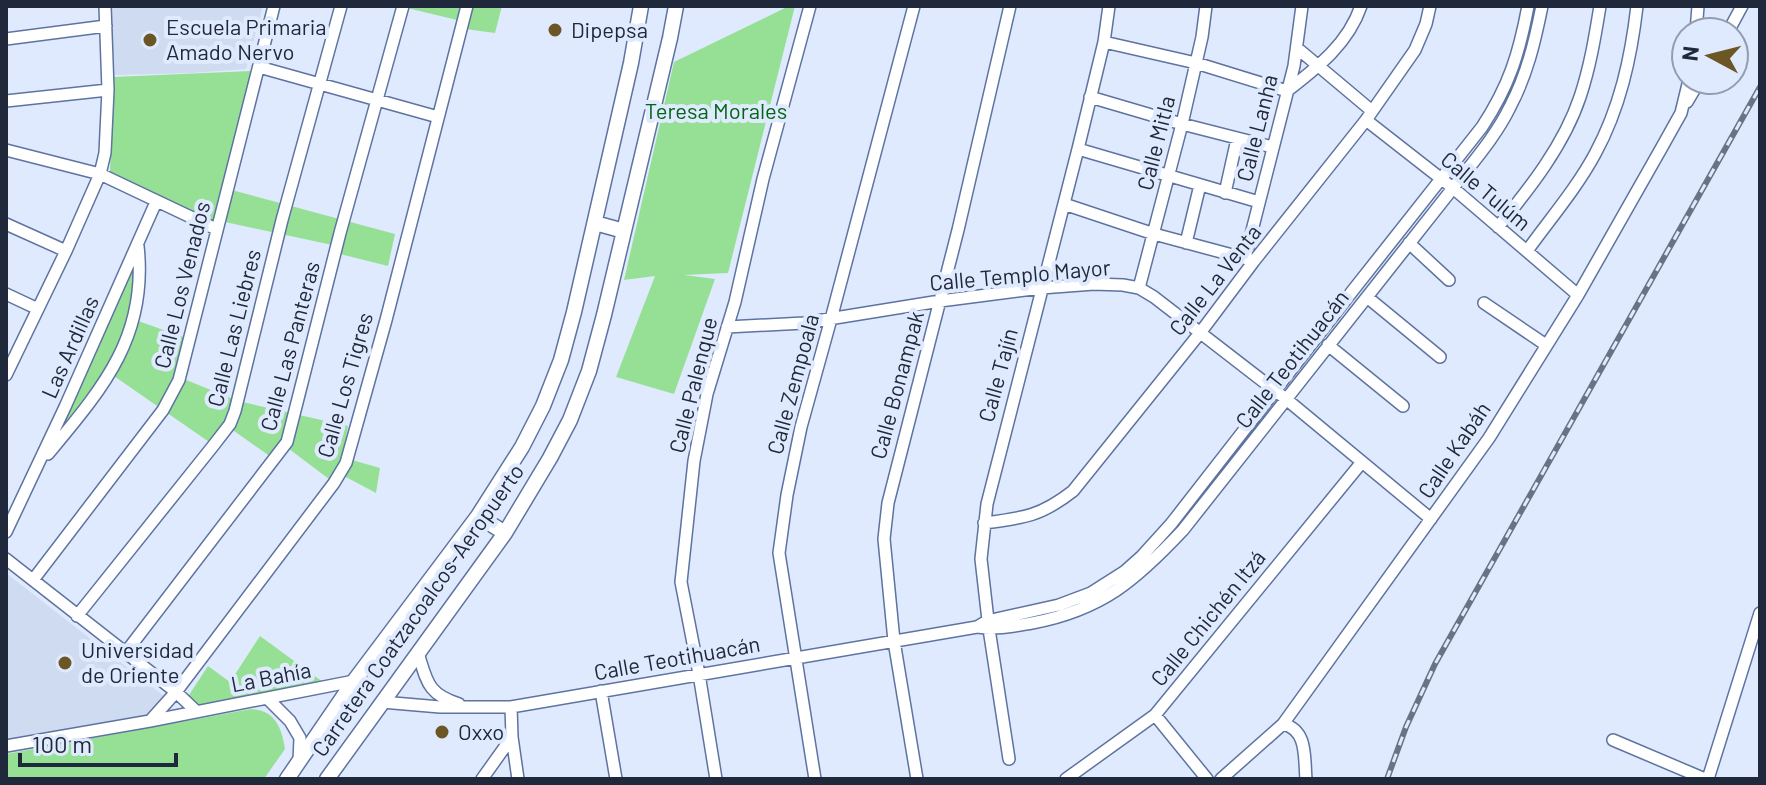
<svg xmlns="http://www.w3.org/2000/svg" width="1766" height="785" viewBox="0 0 1766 785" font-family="Barlow,sans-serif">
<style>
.built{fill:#cfdbf1}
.green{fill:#96e096}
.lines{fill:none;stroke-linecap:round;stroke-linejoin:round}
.minor-casing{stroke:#5d73a0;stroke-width:14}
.major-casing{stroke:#5d73a0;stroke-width:17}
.minor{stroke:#fff;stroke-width:11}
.major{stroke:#fff;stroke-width:14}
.rail-casing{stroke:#697386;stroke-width:6}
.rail{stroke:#e0eafe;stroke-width:3;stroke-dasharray:9;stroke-linecap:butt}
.poi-dot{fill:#6c5625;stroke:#e0eafe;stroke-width:3}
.labels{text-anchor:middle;stroke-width:8;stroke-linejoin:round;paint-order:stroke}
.poi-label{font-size:22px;fill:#20293c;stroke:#e0eafe;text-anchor:start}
.park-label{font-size:22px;fill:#036513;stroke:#e0eafe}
.street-label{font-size:22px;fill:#20293c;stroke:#e0eafe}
</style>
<rect width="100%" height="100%" fill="#e0eafe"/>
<path class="built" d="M110 6H263L246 69 191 73 112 75Z
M6 573 164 696 150 717 6 743Z"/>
<path class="green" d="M407 6H460L457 20 407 8Z
M470 6H502L495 33 465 29Z
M789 6H795L728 273 684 275 715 279 674 394 616 377 655 276 624 280 674 62Z
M251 71 213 221 110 172 113 77Z
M232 190 395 234 388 266 336 253 337 246 225 222Z
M134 259 139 271 130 318 186 338 174 375 238 401 348 426 342 460 329 479 289 449 271 457 227 426 212 444 111 374 57 431Z
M352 460 380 468 376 493 344 476Z
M260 636 323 682 199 710 187 698 208 666 230 682Z
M251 709C275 710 282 728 285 749L264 779H6V754Z"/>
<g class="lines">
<defs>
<path id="minor" d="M1696 32 1698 6
M1728 32 1742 6
M6 39 106 26
M1104 42 1196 63 1287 91C1318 67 1348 44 1361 6
M1297 48 1372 111
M259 67 438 117
M1090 97 1182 124 1272 147
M6 101 108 90
M1687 102 1700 80
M1366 120 1453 188 1578 295
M1078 149 1259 202
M6 150 100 174 216 229
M1225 193 1237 139
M1064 204 1154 234 1251 260
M6 224 66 251
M1498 227C1530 188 1564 145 1580 97 1590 67 1595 37 1600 6
M1186 243 1200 185
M1409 243 1449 280
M1527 251C1550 219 1576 189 1595 154 1620 108 1631 58 1637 6
M1245 258 1294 66 1302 6
M1139 288 1182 124 1202 37 1206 6
M6 294 38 309
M1367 297 1440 357
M1484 303 1546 345
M727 327 804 323 940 301 1041 288 1094 284 1123 285 1139 288 1154 297 1286 399 1431 519
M1328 345 1403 406
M6 375 66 251 100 174 105 153 108 90 105 6
M48 454C102 389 148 337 138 246
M984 523C1024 518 1041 516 1073 491L1200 333 1254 261 1366 120 1415 50 1426 24 1430 6
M6 532 65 407 156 202
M6 559 176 692 196 711
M33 580 163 410 179 380 274 6
M77 616 213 446 230 424 235 411 282 220 341 6
M977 627 987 621 1059 605 1091 593 1124 572 1142 556 1171 524 1354 289 1482 127C1509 86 1519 54 1528 6
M126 652 287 442 340 233 403 6
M418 653C427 681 427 694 459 704
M601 691 616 779
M267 698 290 721 300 738 299 761
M382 702 440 707H511L977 627C996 630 1014 626 1032 623 1102 610 1136 580 1183 530L1453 188C1473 162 1496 136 1510 107 1527 75 1535 41 1542 6
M511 707 512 737 518 779
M1155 715 1207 779
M150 721 176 692 334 483 346 463 386 320 467 6
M1283 724C1308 730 1304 758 1306 779
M1613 740 1705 779
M6 746 150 721 354 681
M1009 759 989 629 981 559 987 504 1078 149 1104 42 1109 6
M482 779 512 737
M716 779 699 674 681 582 694 461 707 394 735 302 763 179 810 6
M815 779 779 553 787 495 801 427 831 319 914 6
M917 779 894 641 884 539 888 503 958 230 1010 6
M1066 779 1155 715 1362 462
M1221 779 1283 724 1489 438 1578 295 1662 147 1681 113 1689 80
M1708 779 1760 613"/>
<path id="major" d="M595 223 624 231
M478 516 505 533
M287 779 354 681 478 516 522 447 543 406 561 360 574 312 631 63 641 6
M327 779 505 533 550 458 570 420 589 371 604 315 670 38 676 6"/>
</defs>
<use href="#minor" class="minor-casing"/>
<use href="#major" class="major-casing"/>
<use href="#minor" class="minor"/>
<use href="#major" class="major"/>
<defs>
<path id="rail" d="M1387 779 1406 727 1435 664 1760 87"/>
</defs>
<use href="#rail" class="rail-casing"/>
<use href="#rail" class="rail"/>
</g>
<g class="poi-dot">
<circle cx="555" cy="30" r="8"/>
<circle cx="150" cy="40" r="8"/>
<circle cx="65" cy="663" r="8"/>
<circle cx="442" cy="732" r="8"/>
</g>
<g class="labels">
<g class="poi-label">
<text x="166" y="35">Escuela Primaria<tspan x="166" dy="25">Amado Nervo</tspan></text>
<text x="571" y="38">Dipepsa</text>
<text x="81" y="658">Universidad<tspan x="81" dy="25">de Oriente</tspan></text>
<text x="458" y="740">Oxxo</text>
</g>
<g class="park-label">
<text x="716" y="119">Teresa Morales</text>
</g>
<g class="street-label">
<text transform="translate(1257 128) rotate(-76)" y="8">Calle Lanha</text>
<text transform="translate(1156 143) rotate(-76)" y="8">Calle Mitla</text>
<text transform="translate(1486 191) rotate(40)" y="8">Calle Tulúm</text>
<text transform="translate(1020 275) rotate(-5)" y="8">Calle Templo Mayor</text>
<text transform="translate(1215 280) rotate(-52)" y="8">Calle La Venta</text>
<text transform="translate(182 285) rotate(-76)" y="8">Calle Los Venados</text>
<text transform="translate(234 328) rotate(-76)" y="8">Calle Las Liebres</text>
<text transform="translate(290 346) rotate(-75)" y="8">Calle Las Panteras</text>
<text transform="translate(70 347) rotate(-66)" y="8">Las Ardillas</text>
<text transform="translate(1292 359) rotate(-52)" y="8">Calle Teotihuacán</text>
<text transform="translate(998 375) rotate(-75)" y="8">Calle Tajín</text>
<text transform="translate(793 384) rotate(-75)" y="8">Calle Zempoala</text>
<text transform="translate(345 385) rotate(-74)" y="8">Calle Los Tigres</text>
<text transform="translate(693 385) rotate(-76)" y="8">Calle Palenque</text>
<text transform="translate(897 385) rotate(-75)" y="8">Calle Bonampak</text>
<text transform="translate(1454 450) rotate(-56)" y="8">Calle Kabáh</text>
<text transform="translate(418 610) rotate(-55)" y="8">Carretera Coatzacoalcos-Aeropuerto</text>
<text transform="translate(1208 618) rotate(-51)" y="8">Calle Chichén Itzá</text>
<text transform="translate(677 658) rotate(-10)" y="8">Calle Teotihuacán</text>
<text transform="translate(271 677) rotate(-11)" y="8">La Bahía</text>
</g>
</g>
<rect width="1766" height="785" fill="none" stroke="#20293c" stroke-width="16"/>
<g transform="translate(1710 56) rotate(277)"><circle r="38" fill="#e0eafe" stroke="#939db0" stroke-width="2"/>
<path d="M0-6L14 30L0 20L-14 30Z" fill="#6c5625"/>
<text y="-12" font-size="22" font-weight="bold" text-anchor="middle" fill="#20293c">N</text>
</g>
<path d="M20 753v12h156v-12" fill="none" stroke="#20293c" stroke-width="4"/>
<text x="32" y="753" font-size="24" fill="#20293c" stroke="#e0eafe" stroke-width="6" paint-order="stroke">100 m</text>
</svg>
